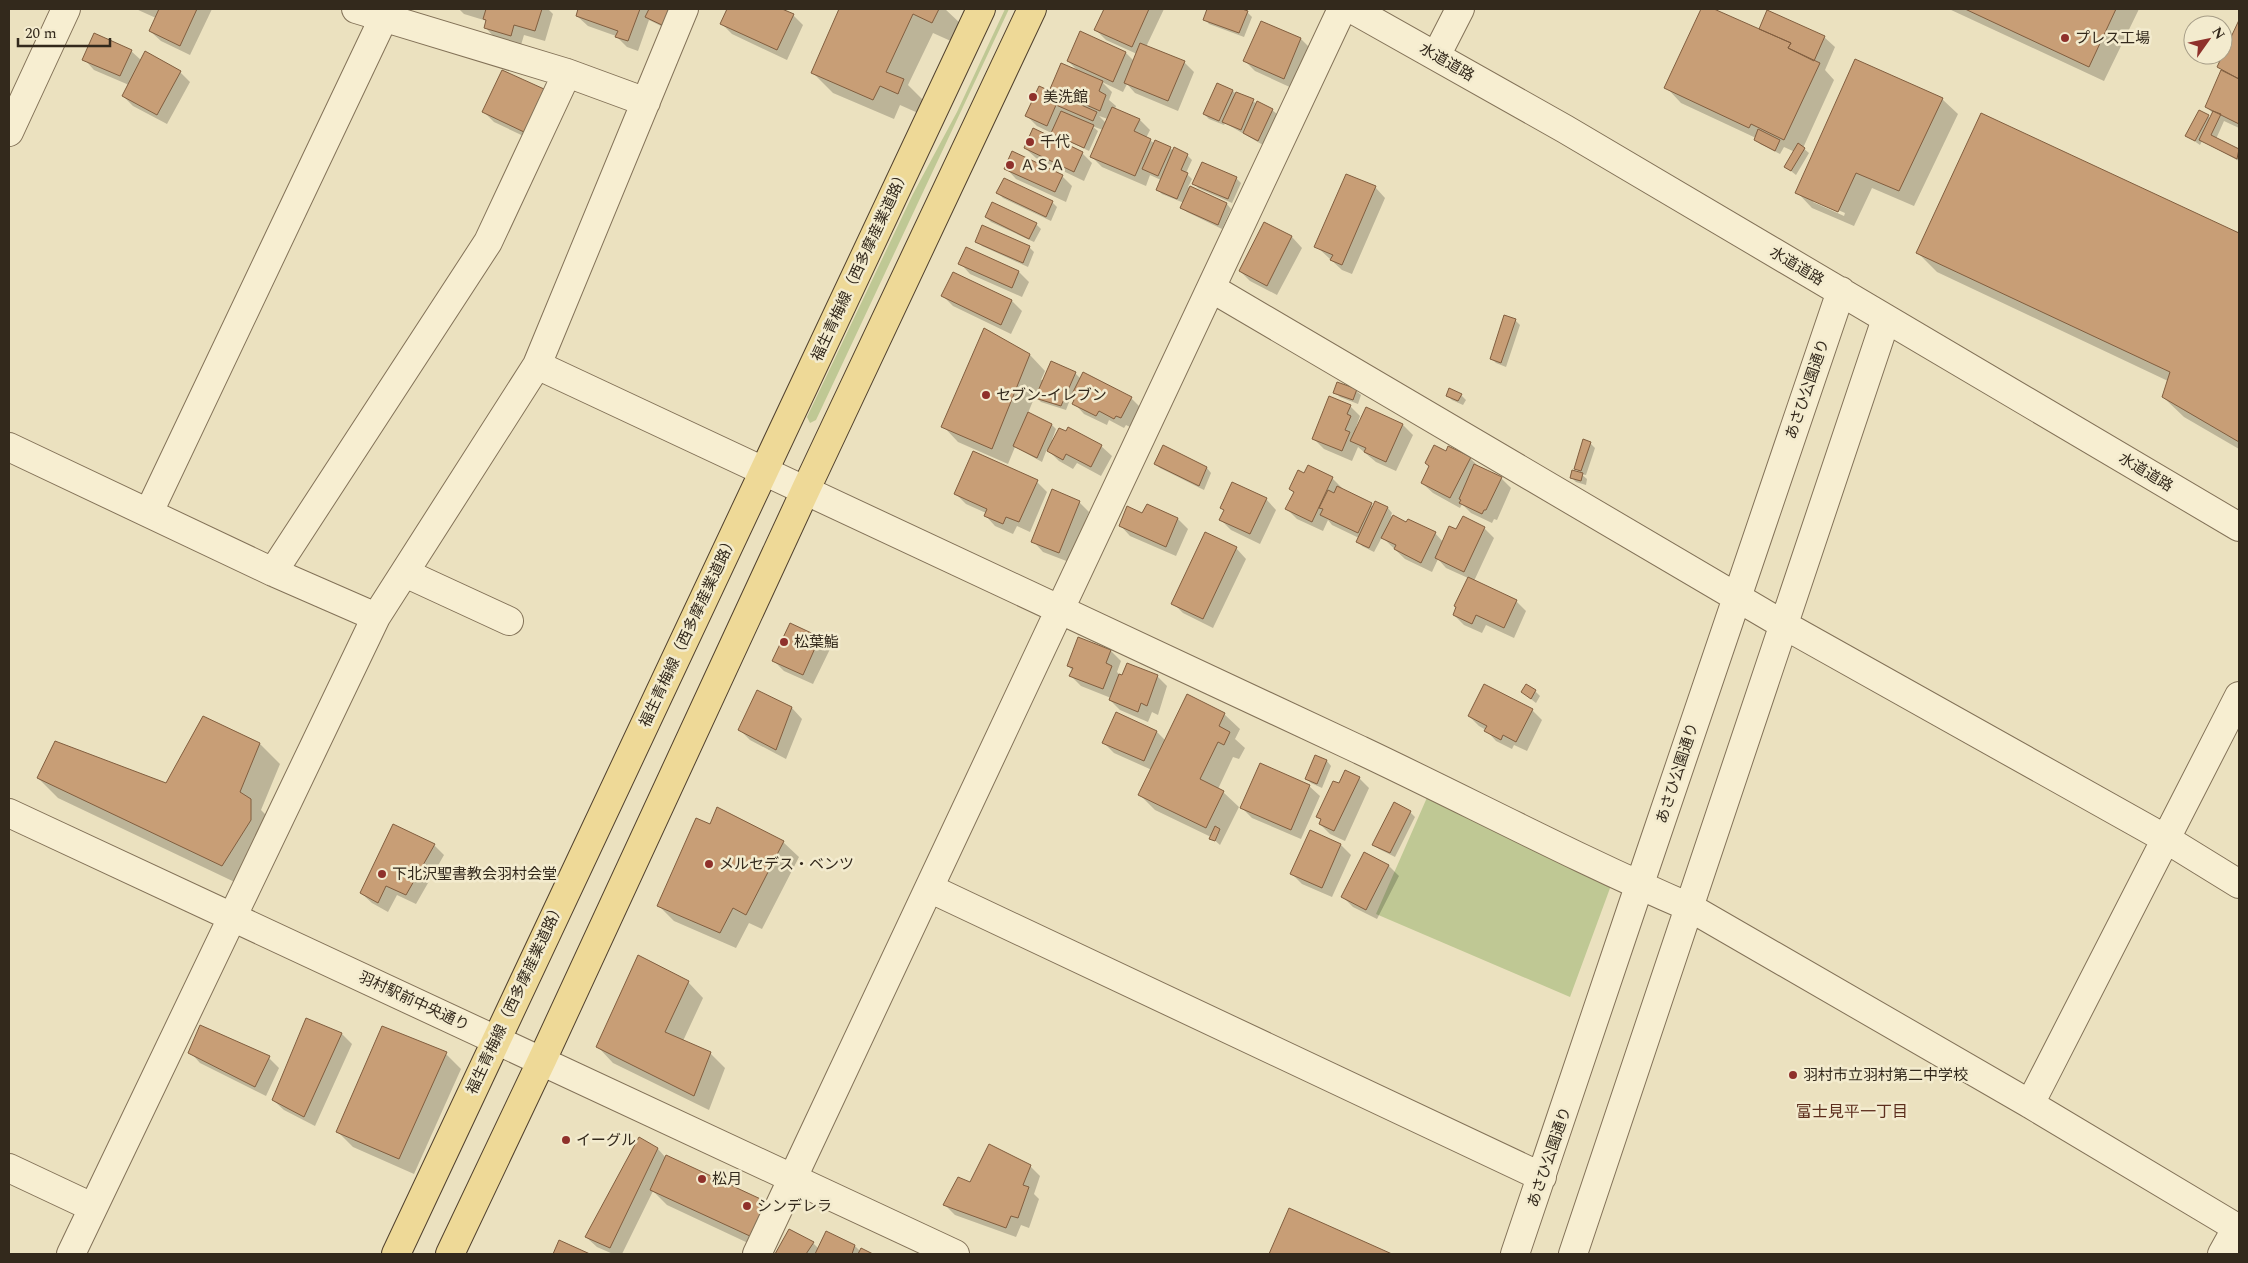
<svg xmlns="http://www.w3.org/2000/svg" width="2248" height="1263" viewBox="0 0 2248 1263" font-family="Spectral,'Noto Sans JP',serif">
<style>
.green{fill:#bfc894}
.shadow{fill:#0003;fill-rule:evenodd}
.building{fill:#c89e76;stroke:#815e3f}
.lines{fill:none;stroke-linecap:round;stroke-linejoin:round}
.minor-casing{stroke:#837258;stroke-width:30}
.major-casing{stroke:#50402d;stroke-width:30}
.minor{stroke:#f7eed1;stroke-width:28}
.major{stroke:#eed997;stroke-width:28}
.poi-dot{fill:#8f312b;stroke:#f3ebce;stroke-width:2}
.labels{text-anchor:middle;stroke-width:5;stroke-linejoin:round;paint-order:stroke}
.poi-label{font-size:15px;fill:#33291c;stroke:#f3ebce;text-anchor:start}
.street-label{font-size:15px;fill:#33291c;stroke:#f3ebce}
.neighbourhood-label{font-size:16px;fill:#5d2f1e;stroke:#f3ebce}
</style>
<rect width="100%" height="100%" fill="#ebe1bf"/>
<path class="green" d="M1005 9H1009L816 420 810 423 807 417 913 194 957 112Z
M1429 793 1613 880 1570 997 1376 914Z"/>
<path class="shadow" d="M136 9H212L190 55 161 41 150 31 156 18Z
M459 9H548L553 14 545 41 524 35 521 45 495 38 485 27 487 21 464 14Z
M580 9H678L669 30 649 20 638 51 627 47 616 36 588 26 577 16Z
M728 9H779L793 15 803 25 787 60 732 34 722 24Z
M840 9H945L961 24 953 42 933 33 908 85 923 100 918 113 900 105 894 119 833 93 813 73Z
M1105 9H1164L1146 47 1184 62 1194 72 1178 111 1135 93 1127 84 1123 92 1102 82 1112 92 1109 100 1116 106 1115 109 1140 120 1150 130 1146 138 1154 143 1187 155 1192 160 1186 173 1192 179 1188 187 1227 204 1231 209 1222 229 1187 212 1182 208 1184 203 1162 194 1157 189 1161 180 1150 175 1146 186 1102 167 1092 157 1103 130 1092 126 1098 131 1089 151 1037 126 1027 116 1050 92 1062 65 1079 72 1068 61 1126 53 1134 61 1137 54 1106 40 1096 30ZM1099 116 1108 119 1106 123Z
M1209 9H1238L1247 12 1252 17 1244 37 1209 24 1205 19Z
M1702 9H1712L1760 30 1824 37 1835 47 1825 70 1834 80 1803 148 1809 153 1796 175 1786 167 1795 152 1784 147 1780 154 1760 144 1756 138 1681 103 1666 87Z
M1949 9H2139L2104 81Z
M1261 22 1301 39 1311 49 1294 89 1255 71 1245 61Z
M2239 23V128L2224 121 2216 139 2239 150V161L2202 141 2200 145 2187 136 2200 112 2210 118 2213 113 2206 107 2223 71 2219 67Z
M131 51 142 61 180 72 190 82 167 124 133 106 123 96 129 85 94 70 84 59Z
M543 90 553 100 534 141 494 122 484 112Z
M1233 91 1236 94 1272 110 1277 114 1263 145 1225 123 1224 125 1209 119 1204 114Z
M1942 99 1958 114 1914 206 1872 188 1854 226 1812 208 1797 192ZM1813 199 1845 213 1844 216 1813 202Z
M1982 114 2239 235V449L2184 417 2163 397 2168 381 1937 272 1917 252Z
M1025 148 1082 153 1092 163 1084 181 1036 158Z
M1006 168 1062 176 1072 186 1066 202 1016 179Z
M1236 178 1241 183 1232 203 1198 188 1194 183Z
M1375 187 1385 198 1352 274 1342 270 1316 246Z
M998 193 1052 202 1057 207 1051 221 1003 198Z
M986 217 1036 224 1041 229 1034 242 991 222Z
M1265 224 1292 237 1302 248 1277 295 1250 281 1240 271Z
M977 241 1029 247 1034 252 1028 267 982 246Z
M966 249 1019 272 1029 282 1022 297 970 274 960 263Z
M953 274 1012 301 1022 311 1011 334 953 306 943 296Z
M1515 320 1520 325 1506 367 1496 363 1492 359Z
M985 330 1030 355 1045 371 1041 380 1075 373 1081 379 1131 398 1141 408 1132 428 1126 425 1124 428 1109 420 1107 425 1084 414 1074 403 1075 401 1071 397 1066 410 1041 402 1035 396 1028 413 1052 425 1056 429 1052 440 1101 446 1112 456 1101 476 1077 463 1073 469 1059 461 1047 449 1042 462 1015 447 1008 464 958 442 943 426Z
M1356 391 1361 395 1358 404 1340 397 1335 392Z
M1447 395H1461L1466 400 1463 405 1452 400Z
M1350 406 1360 416 1356 427 1358 428 1367 408 1403 425 1413 435 1396 471 1376 462 1358 447 1352 461 1324 449 1313 438Z
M1590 443 1595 448 1586 475 1581 474 1587 479 1586 485 1576 482 1571 477 1582 474 1576 468Z
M1163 447 1207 468 1211 473 1204 490 1160 468 1155 463Z
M1447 453 1470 458 1481 469 1501 478 1511 488 1497 520 1494 519 1492 523 1471 513 1462 504 1460 508 1433 493 1422 483 1430 467Z
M1332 478 1342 488 1341 490 1374 507 1376 503 1388 508 1392 513 1391 516 1435 533 1443 542 1457 531 1484 528 1494 538 1474 581 1516 601 1526 611 1514 638 1486 625 1482 633 1464 625 1454 615 1468 578 1446 568 1438 559 1432 572 1405 559 1382 537 1374 552 1362 546 1358 541 1359 538 1332 525 1328 520 1323 531 1297 519 1287 509 1294 493 1291 489Z
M1037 482 1047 492 1030 532 1017 526 1013 534 995 526 985 515 986 513 966 504 955 493Z
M1266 499 1276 510 1260 544 1231 530 1221 520 1225 511 1221 507Z
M1079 502 1089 512 1069 562 1043 552 1033 541Z
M1147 505 1178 519 1188 529 1176 556 1130 536 1120 525 1143 515Z
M1236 548 1246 559 1213 628 1183 613 1173 603Z
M791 625 820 638 830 649 813 684 784 671 774 661Z
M1079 638 1111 651 1121 661 1117 672 1120 675 1157 676 1167 686 1158 715 1152 712 1148 722 1120 710 1110 700 1111 698 1081 686 1071 676 1073 671 1068 666Z
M758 691 792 708 802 719 786 759 750 740 740 730Z
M1535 691 1540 696 1536 703 1522 692Z
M1532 710 1542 720 1527 751 1514 745 1512 749 1496 741 1486 730 1479 726 1469 716Z
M1117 714 1157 732 1166 741 1224 714 1240 729 1235 739 1245 748 1239 759 1233 757 1218 789 1223 792 1239 807 1220 845 1211 837 1155 810 1140 795 1152 770 1114 753 1104 743Z
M204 718 260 744 280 764 261 810 271 820 243 886 58 798 38 778 167 785Z
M1315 757 1327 761 1331 766 1322 788 1311 783 1307 779Z
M1359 778 1369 788 1345 841 1330 834 1320 824 1322 821 1318 817 1339 785Z
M1309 786 1320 796 1301 839 1252 818 1242 808Z
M1410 812 1415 817 1395 857 1379 849 1374 845Z
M711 826 783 842 799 857 762 929 749 923 736 948 674 921 659 906Z
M1310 832 1341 845 1351 855 1332 897 1302 884 1292 874Z
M434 845 444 855 416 904 397 895 388 912 372 903 361 893Z
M1365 854 1389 866 1399 876 1377 919 1353 907 1343 897Z
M688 982 703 998 683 1041 710 1053 725 1068 709 1110 613 1063 598 1047Z
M342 1034 352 1044 315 1126 284 1110 273 1100Z
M190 1052 269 1058 279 1068 266 1096 200 1063Z
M446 1054 461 1069 414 1174 353 1147 338 1132Z
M639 1139 658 1149 666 1158 667 1157 767 1252 667 1205 653 1191 622 1254H613L597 1247 586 1237Z
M1030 1166 1040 1176 1034 1194 1039 1199 1029 1228 1021 1225 1016 1237 955 1215 945 1205 971 1183Z
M1290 1210 1389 1254H1270Z
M790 1231 813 1243 819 1249 826 1233 855 1246 861 1252 862 1250 870 1254H817L818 1249 814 1254H777Z"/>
<path class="building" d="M159 9H197L180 46 149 31Z
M486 9H542L535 31 514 25 511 36 484 28 486 20 483 19Z
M578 9H640L628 41 615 37 618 31 576 16Z
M649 9H672L664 26 645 17Z
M727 9H782L794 14 777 50 720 24Z
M839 9H939L932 23 913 14 886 72 904 79 898 94 880 86 873 100 811 73Z
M1104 9H1149L1132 47 1094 30Z
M1207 9H1242L1248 11 1239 33 1203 20Z
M1701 9H1714L1791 43 1788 48 1820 63 1784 140 1751 124 1749 128 1664 88Z
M1965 9H2116L2089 67Z
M1767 10 1825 36 1814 61 1788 48 1791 43 1759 29Z
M2239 20V79L2217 67Z
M1261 21 1301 38 1284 79 1243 61Z
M1080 31 1126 52 1113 82 1067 61Z
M94 33 132 50 120 76 82 60Z
M1140 43 1185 61 1168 101 1124 83Z
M145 51 181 71 157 115 122 96Z
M1855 59 1943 98 1899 191 1856 173 1838 212 1795 193Z
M1061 63 1103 81 1099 91 1106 95 1100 111 1050 89Z
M502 70 544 89 524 132 482 112Z
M2221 70 2239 79V124L2205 107Z
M1217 83 1233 90 1219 121 1203 114Z
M1039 86 1097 112 1093 121 1056 105 1047 126 1025 116Z
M1236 92 1254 99 1241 130 1222 122Z
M1257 101 1273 109 1258 141 1243 133Z
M1112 107 1140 119 1134 131 1151 139 1135 176 1090 157Z
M2199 110 2209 115 2195 141 2185 136Z
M1061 111 1094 125 1084 148 1051 133Z
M2213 111 2221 114 2211 135 2239 149 2237 159 2199 140Z
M1981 113 2239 233V442L2162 397 2170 372 1916 253Z
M1033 128 1083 152 1074 172 1024 148Z
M1758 129 1780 140 1775 151 1754 140Z
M1155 140 1171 147 1158 176 1142 169Z
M1798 143 1805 148 1791 171 1784 167Z
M1174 147 1188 154 1181 170 1188 173 1177 199 1156 190Z
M1012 151 1063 175 1055 192 1004 169Z
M1202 162 1237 177 1228 199 1192 184Z
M1346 174 1376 186 1342 265 1330 260 1333 255 1314 247Z
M1004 178 1053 201 1046 217 996 193Z
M1190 186 1227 203 1218 225 1180 208Z
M992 202 1037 223 1029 239 985 217Z
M1264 222 1292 236 1267 286 1239 271Z
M982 225 1030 246 1023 263 975 242Z
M966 247 1019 271 1012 288 958 264Z
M953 272 1012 300 1001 325 941 296Z
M1504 315 1516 319 1501 363 1490 359Z
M984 328 1030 354 992 449 941 427Z
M1051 361 1076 372 1061 406 1035 398Z
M1083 372 1132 397 1121 418 1116 416 1114 419 1099 411 1096 416 1072 404 1074 400 1070 398Z
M1337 382 1357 389 1353 400 1333 393Z
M1449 388 1462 394 1458 401 1446 396Z
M1329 396 1351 405 1347 414 1351 416 1345 430 1350 432 1342 451 1312 439Z
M1366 407 1403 424 1386 462 1364 452 1366 448 1350 441Z
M1028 412 1052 424 1037 458 1013 446Z
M1068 427 1102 445 1091 467 1066 454 1063 460 1047 451 1059 428 1066 431Z
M1583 439 1591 442 1581 471 1574 469Z
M1163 445 1207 467 1199 486 1154 464Z
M1434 445 1446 451 1448 446 1471 457 1450 498 1421 483 1429 466 1425 463Z
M973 451 1038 480 1019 522 1006 517 1003 524 984 516 987 509 954 494Z
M1474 464 1502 477 1486 510H1484L1482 514 1459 503 1461 500 1459 499Z
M1308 465 1333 477 1312 522 1285 509 1294 492 1289 489 1298 470 1304 473Z
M1572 470 1583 473 1581 481 1570 478Z
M1232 482 1267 498 1250 534 1219 520 1224 510 1220 508Z
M1337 486 1372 503 1358 533 1320 515 1323 509 1319 508 1328 490 1334 493Z
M1052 489 1080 501 1059 553 1031 542Z
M1375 501 1388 507 1369 548 1356 542Z
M1147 504 1178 518 1166 547 1119 526 1127 506 1142 513Z
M1393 515 1406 522 1408 519 1436 532 1421 563 1394 549 1396 545 1381 538Z
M1463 516 1485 527 1464 572 1435 558 1449 526 1456 529Z
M1205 532 1237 547 1203 619 1171 604Z
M1468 577 1517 600 1504 628 1476 615 1472 624 1453 615 1456 607 1454 606Z
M790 623 820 637 803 675 772 661Z
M1078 637 1111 650 1106 663 1112 666 1103 689 1069 676 1073 668 1067 666Z
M1127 663 1158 675 1147 706 1141 703 1138 712 1109 700 1119 674 1122 675Z
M1484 684 1533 709 1516 742 1503 735 1501 740 1484 731 1487 726 1468 716Z
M1526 684 1536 690 1531 699 1521 692Z
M757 690 792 707 776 750 738 730Z
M1187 694 1225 713 1219 726 1230 732 1224 745 1218 742 1200 779 1224 791 1206 828 1138 795Z
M1116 712 1157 731 1144 761 1102 743Z
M203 716 260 743 240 792 251 799V820L222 866 37 778 55 741 166 783Z
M1315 755 1327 760 1317 784 1305 779Z
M1260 763 1310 785 1291 830 1240 808Z
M1345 770 1360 777 1334 831 1319 824 1321 819 1316 817 1333 781 1339 783Z
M1394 802 1411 811 1390 853 1372 845Z
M717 807 784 841 746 915 733 908 720 933 657 906 696 818 710 824Z
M393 824 435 844 406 895 386 886 378 903 360 893Z
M1215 826 1220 829 1215 841 1209 839Z
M1310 830 1341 844 1322 888 1290 874Z
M1364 852 1389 865 1366 910 1341 897Z
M638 955 689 981 665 1032 711 1052 694 1096 596 1047Z
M306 1018 342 1033 304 1117 272 1100Z
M200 1025 270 1056 255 1087 188 1053Z
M382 1026 447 1052 399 1159 336 1132Z
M639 1137 658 1148 610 1248 585 1237Z
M989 1144 1031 1165 1023 1185 1029 1187 1018 1218 1011 1216 1006 1228 943 1205 958 1177 970 1182Z
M666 1155 767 1202 752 1237 650 1190Z
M1289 1208 1392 1254H1269Z
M789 1229 814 1242 806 1254H775Z
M826 1231 855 1245 852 1254H815Z
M559 1240 590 1254H553Z
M861 1248 873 1254H858Z"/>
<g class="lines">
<defs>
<path id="minor" d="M356 9 567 73 646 102
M1352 9 1565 129 2239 527
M1436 56 1460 9
M9 132 66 9
M1211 288 1784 625 2166 839 2239 884
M537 365C812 492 1086 621 1360 750 1470 802 1577 859 1689 907L2030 1104 2239 1229
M9 447 273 572 376 617
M149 512 384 17
M273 572 488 242 567 73
M405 573 509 621
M9 813 955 1254
M929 888 1542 1177
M2030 1104 2239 696
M9 1168 92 1207
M71 1254 376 617 537 365 684 9
M757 1254 1342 9
M1515 1254C1624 933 1730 612 1841 291
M1573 1254 1886 319
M2222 1254 2237 1227"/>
<path id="major" d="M396 1254 981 9
M450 1254 542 1060 806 489 1032 9"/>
</defs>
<use href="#minor" class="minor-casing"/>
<use href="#major" class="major-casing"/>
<use href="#minor" class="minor"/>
<use href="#major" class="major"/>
</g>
<g class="poi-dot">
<circle cx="2065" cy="38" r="5"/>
<circle cx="1033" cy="97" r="5"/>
<circle cx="1030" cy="142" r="5"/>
<circle cx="1010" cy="165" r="5"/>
<circle cx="986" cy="395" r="5"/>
<circle cx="784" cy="642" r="5"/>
<circle cx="709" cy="864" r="5"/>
<circle cx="382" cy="874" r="5"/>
<circle cx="1793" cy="1075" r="5"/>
<circle cx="566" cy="1140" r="5"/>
<circle cx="702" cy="1179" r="5"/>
<circle cx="747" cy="1206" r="5"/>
</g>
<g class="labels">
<g class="poi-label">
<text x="2075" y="43">プレス工場</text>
<text x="1043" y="102">美洗館</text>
<text x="1040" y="147">千代</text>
<text x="1020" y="170">ＡＳＡ</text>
<text x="996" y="400">セブン-イレブン</text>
<text x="794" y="647">松葉鮨</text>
<text x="719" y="869">メルセデス・ベンツ</text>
<text x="392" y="879">下北沢聖書教会羽村会堂</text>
<text x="1803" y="1080">羽村市立羽村第二中学校</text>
<text x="576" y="1145">イーグル</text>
<text x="712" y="1184">松月</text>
<text x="757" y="1211">シンデレラ</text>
</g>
<g class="street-label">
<text transform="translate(1447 62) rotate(30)" y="5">水道道路</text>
<text transform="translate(860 265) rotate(-65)" y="5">福生青梅線（西多摩産業道路）</text>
<text transform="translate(1797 266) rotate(31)" y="5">水道道路</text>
<text transform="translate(1807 389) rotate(-71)" y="5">あさひ公園通り</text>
<text transform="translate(2146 472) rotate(31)" y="5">水道道路</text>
<text transform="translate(688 631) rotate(-65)" y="5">福生青梅線（西多摩産業道路）</text>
<text transform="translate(1677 773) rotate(-72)" y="5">あさひ公園通り</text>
<text transform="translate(515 998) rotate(-65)" y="5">福生青梅線（西多摩産業道路）</text>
<text transform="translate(414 1001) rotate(25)" y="5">羽村駅前中央通り</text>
<text transform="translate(1549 1157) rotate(-71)" y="5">あさひ公園通り</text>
</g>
<g class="neighbourhood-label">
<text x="1852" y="1117">富士見平一丁目</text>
</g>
</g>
<rect width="2248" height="1263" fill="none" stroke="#33291c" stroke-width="20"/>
<g transform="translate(2208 40) rotate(57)"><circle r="24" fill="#f3ebce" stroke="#a69d87"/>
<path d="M0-4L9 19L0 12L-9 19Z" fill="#8f312b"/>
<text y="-8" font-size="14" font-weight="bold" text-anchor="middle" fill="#33291c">N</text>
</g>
<path d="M18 38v8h92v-8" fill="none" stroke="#33291c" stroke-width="2.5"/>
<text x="25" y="38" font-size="15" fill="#33291c" stroke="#f3ebce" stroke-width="4" paint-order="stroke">20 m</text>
</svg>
